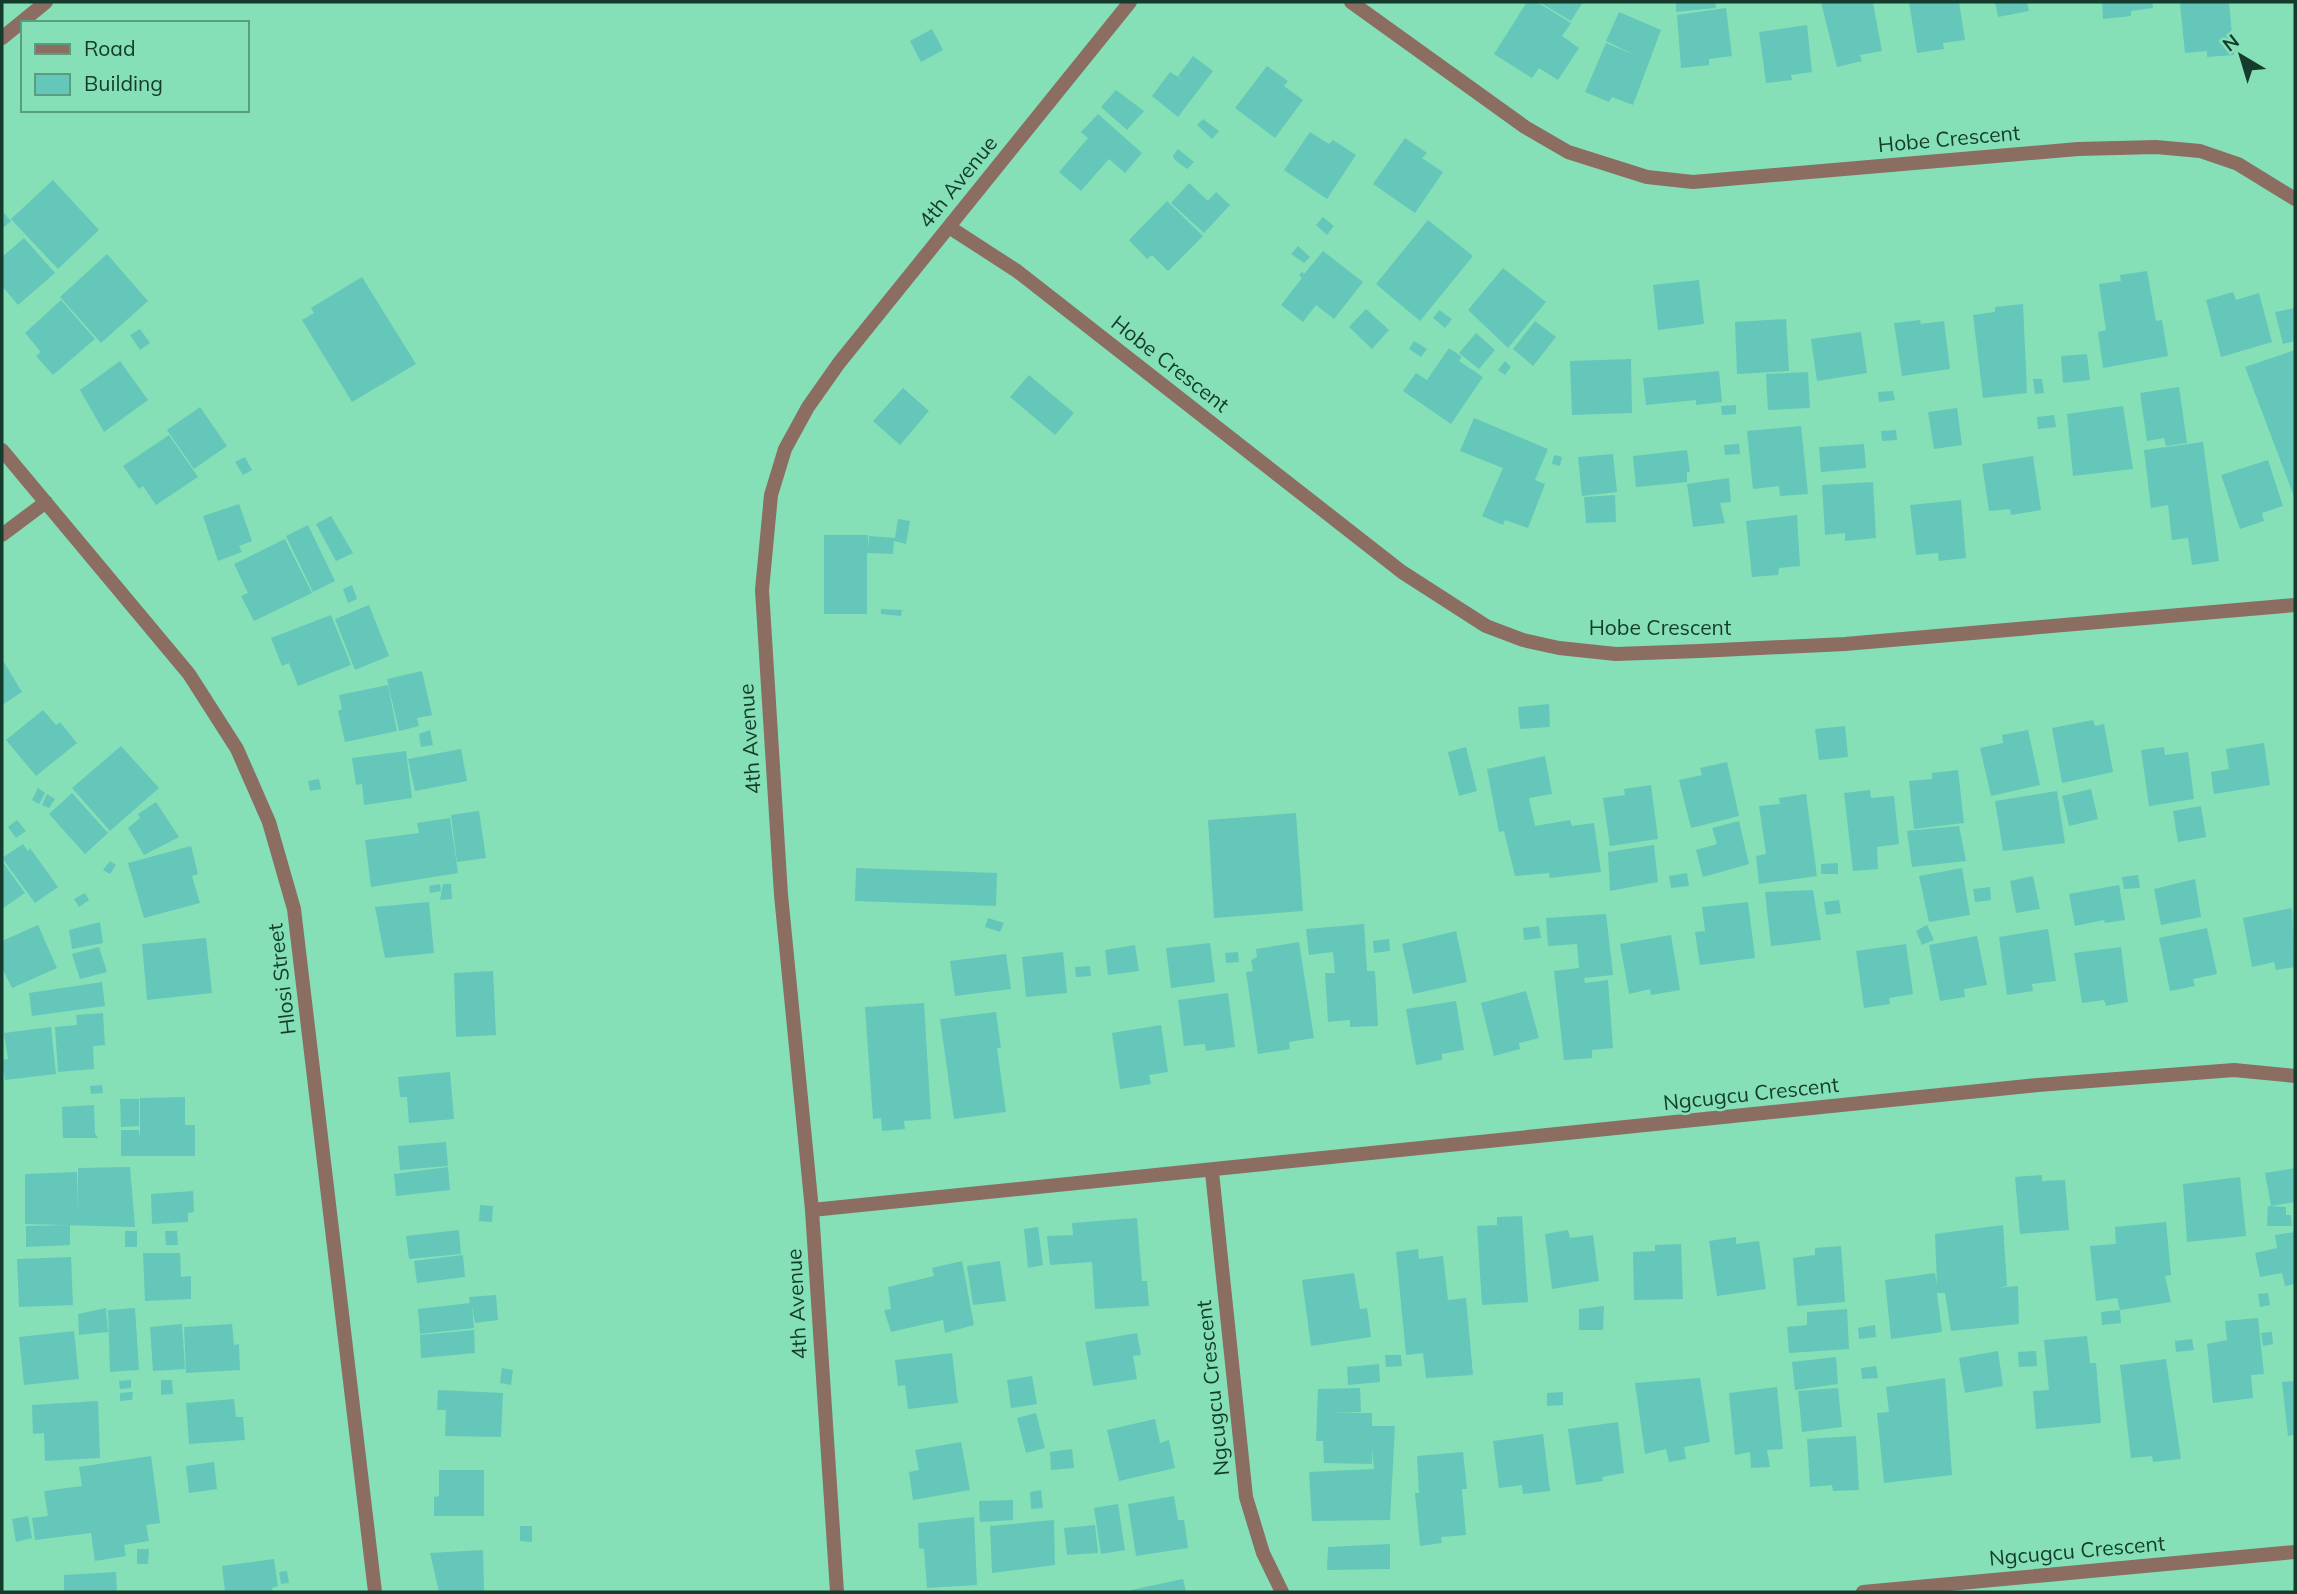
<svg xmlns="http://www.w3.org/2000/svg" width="2297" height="1594" viewBox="0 0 2297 1594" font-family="Mulish,sans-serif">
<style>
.building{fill:#64c7ba}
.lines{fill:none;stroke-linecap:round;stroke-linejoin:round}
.street{stroke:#8b6d61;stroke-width:14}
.labels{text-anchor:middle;stroke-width:5;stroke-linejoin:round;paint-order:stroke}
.street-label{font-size:21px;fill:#143b2b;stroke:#85e0b7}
</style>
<rect width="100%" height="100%" fill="#85e0b7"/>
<path class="building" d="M1527 2H1537L1571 23 1562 36 1579 48 1558 80 1539 68 1532 78 1494 54Z
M1539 2H1583L1571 21Z
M1676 2H1715L1716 8 1676 12Z
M1821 2 1873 3 1882 51 1860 55 1862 61 1837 67Z
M1909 2H1959L1965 40 1943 43 1944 49 1917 53Z
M1995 2H2027L2029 11 1998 17Z
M2102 2H2152L2153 8 2131 11V16L2103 19Z
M2187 2H2229L2234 55 2207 57V51L2185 53 2180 4Z
M1726 8 1732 56 1709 59V65L1681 68 1677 15Z
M1619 12 1661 30 1633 105 1612 97 1609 102 1585 92 1606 43 1637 56 1606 41Z
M1807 25 1812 72 1791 75 1792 80 1766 83 1759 32Z
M932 29 943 50 921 62 910 41Z
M1193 56 1213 71 1178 117 1152 96 1170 72 1185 81 1178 76Z
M1267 66 1288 81 1284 86 1303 100 1275 138 1235 108Z
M1116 90 1144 111 1127 130 1101 107Z
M1098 114 1142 153 1125 173 1109 159 1081 191 1059 172 1088 138 1081 132Z
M1203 119 1219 131 1212 139 1197 125Z
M1310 132 1329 144 1333 140 1356 155 1327 199 1284 170Z
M1405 138 1427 153 1422 158 1443 172 1415 213 1373 184Z
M1178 149 1194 162 1187 169 1175 160 1173 156Z
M53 180 99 230 58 269 11 219Z
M1189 183 1208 201 1216 192 1230 205 1204 233 1171 203Z
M1167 201 1203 236 1168 271 1152 255 1147 259 1129 240Z
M2 211 11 221 2 229Z
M1323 217 1334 226 1327 235 1316 225Z
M1428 220 1473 256 1420 321 1376 284Z
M24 238 55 273 18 305 2 286V257Z
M1298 246 1310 257 1304 263 1291 254Z
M1323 251 1363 282 1334 319 1316 305 1303 322 1281 305 1302 278 1299 275 1302 272 1304 274Z
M107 254 148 301 101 343 60 297Z
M1503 268 1546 302 1508 348 1468 310Z
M2147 271 2156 321 2162 320 2168 356 2103 368 2098 332 2106 330 2099 284 2121 281 2120 275Z
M362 277 416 364 352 402 302 320 314 313 311 308Z
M1699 280 1704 324 1658 330 1653 285Z
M2233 292 2236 300 2259 293 2272 342 2221 357 2206 300Z
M61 300 95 339 53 375 36 356 41 352 25 333Z
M2023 304 2027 393 1983 398 1973 315 1995 312V307Z
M2295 308V341L2283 344 2275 312Z
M1366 309 1389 330 1372 349 1349 327Z
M1439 310 1452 319 1445 328 1433 318Z
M1786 319 1789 371 1737 374 1735 322Z
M1920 320 1921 324 1944 321 1950 369 1902 376 1894 323Z
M1535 321 1556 337 1533 366 1513 349Z
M140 329 150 343 140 350 130 335Z
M1861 332 1867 373 1817 381 1811 339Z
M1476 333 1495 350 1479 369 1459 353Z
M1414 341 1427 349 1421 357 1409 349Z
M1449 348 1462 357 1459 361 1483 377 1451 424 1403 391 1416 373 1427 380Z
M2295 350V499L2245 367Z
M2087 354 2090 380 2063 383 2061 356Z
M1631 359 1632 413 1572 415 1570 361Z
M120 361 148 400 104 432 80 390Z
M1505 361 1511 367 1505 375 1498 370Z
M1719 371 1722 402 1696 405V400L1646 405 1643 378Z
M1808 372 1810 408 1768 410 1766 374Z
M1029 375 1074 413 1055 435 1010 397Z
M2033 379H2042L2044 393 2035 394Z
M2179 387 2187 443 2166 446 2164 438 2147 441 2140 393Z
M903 388 929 411 900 445 873 421Z
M1893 391 1895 400 1879 402 1878 392Z
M1736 405V414L1722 415 1721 406Z
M2123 406 2133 469 2073 476 2067 414Z
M200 407 227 446 194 469 167 430Z
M1957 408 1962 445 1934 449 1928 412Z
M2054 415 2056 427 2038 429 2037 417Z
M1474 418 1548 449 1535 480 1545 484 1528 528 1505 520 1503 525 1482 516 1503 468 1460 451Z
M1801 426 1808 494 1780 496 1779 486 1753 489 1747 431Z
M1896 430 1897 440 1882 441 1881 431Z
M169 435 198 477 156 505 143 486 139 489 123 466Z
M2203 442 2219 561 2192 565 2188 538 2172 540 2168 505 2151 508 2144 450Z
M1739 444 1740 454 1725 455 1724 445Z
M1864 444 1866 468 1821 472 1819 447Z
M1687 450 1690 472H1687V482L1636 487 1633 456Z
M1613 454 1617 492 1582 496 1578 457Z
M1554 455 1562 457 1560 466 1552 464Z
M2033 456 2041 510 2011 515 2010 509 1989 511 1982 464Z
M245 457 252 470 243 475 235 462Z
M2268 460 2283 506 2262 513 2264 521 2240 529 2221 475Z
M1729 478 1731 502 1720 503 1725 523 1693 527 1687 484Z
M1873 482 1876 538 1845 541V533L1825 535 1822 485Z
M1615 495 1616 522 1586 523 1584 497Z
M1961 500 1966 558 1939 561 1938 553 1916 555 1910 505Z
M239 504 252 541 239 546 242 552 218 561 203 516Z
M1797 515 1800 566 1779 568 1778 575 1752 577 1746 521Z
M331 516 353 553 336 561 316 524Z
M898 519 910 521 906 544 894 541 893 554 867 553V614H824V535H868V550L869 536 895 538Z
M308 525 335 581 313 592 286 536Z
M285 539 312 593 254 621 241 596 248 593 234 564Z
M352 585 357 599 348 603 343 589Z
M369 605 389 656 355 670 335 619Z
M881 609 902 610 901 616 881 614Z
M331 615 351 665 298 686 289 663 282 666 271 638Z
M2 659 22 692 2 705Z
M422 671 432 715 417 718 419 726 399 731 387 679Z
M388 685 397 731 345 742 338 711 342 709 339 695Z
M1549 704 1550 727 1520 729 1518 707Z
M43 710 56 725 60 722 77 743 36 776 6 740Z
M2093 720 2095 726 2104 724 2113 772 2062 783 2052 728Z
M1845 726 1848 757 1819 760 1815 729Z
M430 730 433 745 421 747 419 734Z
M2028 730 2040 785 1991 796 1980 748 2003 743 2002 735Z
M2264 743 2270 785 2214 794 2211 772 2229 769 2226 749Z
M121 746 159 788 110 831 72 788Z
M1466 747 1477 791 1459 796 1448 752Z
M2164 747 2165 755 2188 752 2194 799 2149 806 2141 750Z
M461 749 467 781 415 791 408 759Z
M406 751 412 798 364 805 362 784 356 785 352 758Z
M1545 756 1552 794 1529 798 1535 826 1570 820 1572 826 1594 823 1601 872 1550 878 1549 873 1515 876 1504 831 1499 832 1487 769Z
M1727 762 1739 816 1691 828 1679 780 1702 775 1700 768Z
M1958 770 1964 823 1914 829 1909 781 1932 779V773Z
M319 779 321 789 310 791 308 781Z
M1651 785 1658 839 1610 846 1603 798 1625 795 1624 789Z
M38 788 45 793 39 804 32 800Z
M2091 789 2098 819 2069 826 2062 796Z
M1870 790 1871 798 1894 796 1899 844 1877 847 1878 869 1853 871 1844 793Z
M2057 791 2065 843 2003 851 1995 801Z
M72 793 108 833 85 854 49 814Z
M47 794 55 799 49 808 42 805Z
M1806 794 1817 876 1759 884 1756 856 1766 854 1759 806 1780 804 1779 798Z
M156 802 179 837 144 855 128 828 140 818 138 814Z
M2201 806 2206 837 2178 842 2173 811Z
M479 811 486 858 457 862 451 815Z
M1296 813 1303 911 1214 918 1208 820Z
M450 818 458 873 371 887 365 840 419 833 417 823Z
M17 820 26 831 16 838 8 827Z
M1739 821 1749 864 1703 877 1696 850 1717 844 1712 828Z
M1959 826 1966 861 1912 867 1907 831Z
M23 844 28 851 30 848 58 887 35 903 2 858Z
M1654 845 1658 882 1610 891 1608 852Z
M191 846 198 874 192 876 200 903 144 918 128 863Z
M2 861 25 893 2 909Z
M110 861 116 865 110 874 103 870Z
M1838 863V874H1821V864Z
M856 868 997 873 996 906 855 901Z
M1962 868 1970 915 1929 922 1919 876Z
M1687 873 1689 886 1671 888 1669 876Z
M2138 875 2140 888 2124 889 2122 877Z
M2033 876 2040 909 2016 913 2010 881Z
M2195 879 2201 917 2161 925 2154 889Z
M440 884 441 891 430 893 429 886Z
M443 884H451L452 899 440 900Z
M2119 885 2125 920 2105 923 2104 920 2075 926 2069 894Z
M1990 887 1991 900 1975 902 1973 889Z
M1813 890 1821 940 1771 946 1765 892Z
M85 893 89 900 79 907 74 899Z
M1839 900 1841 913 1826 915 1824 902Z
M429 902 434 953 385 958 375 907Z
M1748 902 1755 958 1700 965 1695 932 1705 931 1702 907Z
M2292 908 2295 967 2276 970 2274 962 2252 967 2243 918Z
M1606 914 1613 975 1584 978 1585 983 1608 980 1613 1048 1592 1050V1058L1564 1060 1554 971 1579 968 1577 944 1548 946 1546 918Z
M988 918 1004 923 1000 932 985 927Z
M100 922 103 943 72 949 69 930Z
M1364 924 1367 971H1375L1378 1026 1350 1027V1020L1328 1022 1325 973H1335L1333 952 1309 955 1306 929Z
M38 925 57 968 12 988 2 968V941Z
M1927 925 1934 940 1922 945 1916 931Z
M1539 926 1541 938 1524 940 1523 928Z
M2207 928 2217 974 2193 979 2195 986 2170 991 2159 938Z
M2048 929 2056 981 2032 984 2033 991 2007 995 1999 937Z
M1456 931 1467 982 1413 994 1402 944Z
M1671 935 1680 990 1651 995 1650 989 1629 994 1620 944Z
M1977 936 1987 985 1964 989 1965 997 1940 1001 1929 945Z
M206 938 212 993 147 1000 142 944Z
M1389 939 1390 951 1374 953 1373 941Z
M1299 942 1314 1038 1289 1042 1290 1049 1258 1054 1246 972 1253 971 1251 960 1257 957 1256 949Z
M1210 943 1215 982 1171 988 1166 948Z
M1906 944 1913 994 1889 998 1890 1004 1864 1008 1856 951Z
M1135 945 1139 971 1108 975 1105 950Z
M99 947 107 972 80 979 72 954Z
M2121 947 2128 1002 2106 1006 2104 1000 2082 1003 2074 953Z
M1063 952 1067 993 1026 997 1022 957Z
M1238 952 1239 962 1226 963 1225 953Z
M1006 954 1011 989 955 996 950 961Z
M1090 966 1091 976 1076 977 1075 967Z
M493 971 496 1035 456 1037 454 973Z
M102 982 105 1006 32 1016 29 993Z
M1526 991 1539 1038 1519 1043 1520 1049 1494 1056 1481 1003Z
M1228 993 1235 1047 1206 1051 1205 1044 1184 1046 1178 1000Z
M1456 1001 1464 1050 1442 1054V1060L1416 1065 1406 1009Z
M924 1003 931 1119 904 1121 905 1129 882 1131 881 1118 873 1119 865 1007Z
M996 1012 1001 1048H997L1006 1112 954 1119 940 1019Z
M103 1013 105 1045 93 1046 94 1069 58 1072 55 1027 77 1025 76 1015Z
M1161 1025 1168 1072 1149 1075 1151 1084 1120 1089 1112 1033Z
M51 1027 56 1074 5 1080 2 1060 8 1059 4 1033Z
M450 1072 454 1119 409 1123 407 1097H400L398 1077Z
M102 1085 103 1093 91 1094 90 1086Z
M185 1097V1125H195V1156H121V1130H139L140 1140V1098Z
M120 1099H139V1126L121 1127Z
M94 1105 95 1133 98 1138H63L62 1107Z
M446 1142 448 1166 400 1170 398 1146Z
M130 1167 135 1227 25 1224V1174L77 1172 78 1212V1168Z
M448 1167 450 1190 396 1196 394 1174Z
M2295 1168V1202L2271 1206 2265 1173Z
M2042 1175V1181L2065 1180 2069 1230 2020 1234 2015 1177Z
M2240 1177 2246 1236 2187 1242 2183 1184Z
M193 1191 194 1212 188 1213V1222L152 1224 151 1194Z
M480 1205 493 1206 492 1222 479 1221Z
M2268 1206 2286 1207V1215H2291L2292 1226H2267Z
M1522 1216 1528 1302 1482 1305 1477 1226 1497 1225V1217Z
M1137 1218 1142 1281H1147L1149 1306 1095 1309 1092 1262 1050 1265 1047 1236 1073 1235 1072 1223Z
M2166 1222 2171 1275 2165 1276 2171 1302 2120 1310 2121 1323 2102 1325 2101 1312 2120 1310 2117 1298 2096 1301 2090 1246 2116 1244 2115 1227Z
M70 1225V1245L26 1247V1226Z
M2003 1225 2007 1286 1996 1288 2018 1286 2019 1324 1951 1331 1945 1293H1937L1942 1332 1891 1339 1885 1280 1935 1273 1937 1285 1935 1234Z
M1038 1227 1043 1265 1028 1268 1024 1229Z
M459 1230 461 1254 409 1259 406 1236Z
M1568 1230 1570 1238 1593 1235 1599 1281 1552 1289 1545 1234Z
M125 1231H137V1247H125Z
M165 1231H177L178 1245H166Z
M2295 1232V1284L2285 1286 2282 1273 2260 1277 2255 1253 2277 1248 2275 1235Z
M1736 1237V1244L1759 1241 1766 1289 1717 1296 1709 1241Z
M1681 1244 1683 1299 1634 1300 1633 1252 1655 1251V1245Z
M1841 1246 1845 1302 1797 1306 1793 1258 1815 1255V1248Z
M1418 1249 1419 1259 1443 1256 1448 1300 1466 1298 1473 1375 1426 1378 1423 1353 1406 1355 1396 1252Z
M143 1253H180L181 1277 191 1276V1299L145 1301Z
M463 1255 465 1277 417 1283 414 1261Z
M71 1257 73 1305 19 1307 17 1259Z
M962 1261 974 1325 945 1333 943 1320 891 1332 884 1310 891 1309 888 1287 934 1276 932 1268Z
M1000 1261 1006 1301 973 1305 967 1266Z
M1354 1273 1360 1309 1367 1308 1371 1337 1311 1346 1302 1280Z
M2268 1293 2270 1305 2260 1307 2258 1294Z
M496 1295 498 1320 475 1323 472 1305 474 1328 420 1334 418 1309 470 1303 469 1297Z
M1604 1306 1603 1330H1579V1309Z
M106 1308 108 1332 79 1335 78 1314Z
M135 1308 139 1370 110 1372 108 1310Z
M1847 1309 1849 1349 1789 1353 1787 1327 1807 1325V1312Z
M2258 1318 2264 1374 2251 1375 2253 1398 2213 1403 2207 1344 2227 1340 2225 1321Z
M182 1324 185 1369 153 1371 150 1327Z
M232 1324 234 1345 239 1344 240 1370 186 1373 184 1327Z
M1875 1325 1876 1337 1859 1339 1858 1328Z
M474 1330 475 1353 421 1358 420 1335Z
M74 1331 79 1379 24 1385 19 1337Z
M2272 1332 2273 1344 2263 1346 2261 1333Z
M1137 1333 1141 1355 1133 1356 1137 1379 1093 1386 1085 1342Z
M2087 1336 2090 1363H2096L2101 1423 2036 1429 2033 1391 2049 1390 2044 1340Z
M2192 1339 2194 1350 2176 1352 2175 1341Z
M1998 1351 2003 1386 1965 1393 1959 1358Z
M2036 1351 2037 1366 2019 1367 2018 1352Z
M952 1353 958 1403 908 1409 905 1385 898 1386 895 1360Z
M1385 1355H1401L1402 1366 1386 1367Z
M1836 1357 1838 1384 1795 1390 1792 1362Z
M2166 1359 2181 1459 2153 1462 2152 1456 2131 1458 2120 1365Z
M1379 1364 1380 1382 1348 1385 1347 1367Z
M1876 1366 1878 1378 1862 1379 1861 1368Z
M502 1368 513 1370 511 1385 500 1383Z
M1032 1376 1037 1404 1011 1408 1007 1380Z
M1700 1378 1710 1442 1684 1447 1686 1459 1669 1462 1666 1449 1645 1454 1635 1383Z
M1945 1378 1952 1475 1884 1483 1877 1413 1889 1412 1886 1387Z
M131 1380V1388L120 1389 119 1381Z
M161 1380H172L173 1394 161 1395Z
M2295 1381V1435L2288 1436 2282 1382Z
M1777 1387 1783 1449 1767 1450 1770 1467 1751 1468 1750 1452 1735 1455 1729 1393Z
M1360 1388 1361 1412 1330 1413H1372V1426H1395L1390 1520 1312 1521 1309 1472 1374 1469 1372 1449V1464L1324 1463 1323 1441H1316L1318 1389Z
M1838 1388 1842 1427 1802 1432 1798 1391Z
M438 1390 503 1393 501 1437 445 1436 446 1410H437Z
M133 1392 132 1400 120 1401V1393Z
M1563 1392V1405L1547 1406V1393Z
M234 1399 236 1417H243L245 1440 189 1444 186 1403Z
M98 1401 100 1458 45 1461 44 1433 33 1434 32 1405Z
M1036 1413 1045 1448 1026 1453 1017 1418Z
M1155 1419 1160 1443 1169 1440 1175 1468 1119 1481 1107 1430Z
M1618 1422 1624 1473 1602 1477 1603 1481 1576 1485 1568 1429Z
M1543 1434 1550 1491 1523 1494 1522 1485 1499 1488 1493 1441Z
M1856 1436 1859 1490 1833 1491 1832 1485 1810 1487 1807 1439Z
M961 1442 970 1490 913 1500 909 1472 919 1470 915 1450Z
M1072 1449 1074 1468 1051 1470 1050 1452Z
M1463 1452 1467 1489H1462L1466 1535 1441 1537 1442 1543 1420 1546 1415 1493H1419L1417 1456Z
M151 1456 160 1523 146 1525 149 1541 124 1545 126 1556 95 1561 91 1533 35 1540 32 1518 48 1516 44 1491 82 1486 79 1467Z
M214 1462 217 1489 189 1493 186 1466Z
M439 1470H484V1516H434V1497L439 1496Z
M1041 1490 1043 1508 1031 1509 1030 1492Z
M1174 1496 1178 1520H1184L1188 1548 1136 1556 1128 1504Z
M1013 1500V1520L980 1522 979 1501Z
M1118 1504 1125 1550 1101 1554 1094 1508Z
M28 1516 32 1538 16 1542 12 1519Z
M974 1517 977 1585 927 1588 924 1549 919 1548 918 1523Z
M1054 1520 1055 1565 992 1573 990 1526Z
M1095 1525 1098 1553 1067 1555 1064 1528Z
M520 1526H532V1542L520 1541Z
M1390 1544V1569L1327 1570 1328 1547Z
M137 1549H149L148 1564H137Z
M483 1550 484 1592H439L430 1553Z
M274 1559 278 1586 272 1588 273 1592H225L222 1566Z
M287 1571 289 1583 281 1584 279 1572Z
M116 1572 117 1592H64V1575Z
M1183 1579 1186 1592H1132L1131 1590Z"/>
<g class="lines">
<path class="street" d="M1351 2 1525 127 1568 152 1647 177 1693 182 2078 149 2156 147 2200 151 2238 164 2295 199
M2 38 46 2
M949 227 1017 271 1402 572 1486 626 1523 640 1559 648 1616 654 1699 651 1845 644 2295 605
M2 450 189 674 237 749 269 822 294 909 375 1592
M2 535 46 502
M1212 1172 1246 1497 1263 1553 1282 1592
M812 1210 2038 1085 2234 1070 2295 1076
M837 1592 812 1210 781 895 762 590 771 495 785 449 808 407 839 363 1130 2
M1863 1592 2295 1552"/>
</g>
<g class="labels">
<g class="street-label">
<text transform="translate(1949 139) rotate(-5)" y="7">Hobe Crescent</text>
<text transform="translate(958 182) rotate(-51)" y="7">4th Avenue</text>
<text transform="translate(1170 364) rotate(38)" y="7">Hobe Crescent</text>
<text x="1660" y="635">Hobe Crescent</text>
<text transform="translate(750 739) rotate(-94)" y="7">4th Avenue</text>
<text transform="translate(282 979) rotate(-97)" y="7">Hlosi Street</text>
<text transform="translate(1751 1094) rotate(-6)" y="7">Ngcugcu Crescent</text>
<text transform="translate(797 1304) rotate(-93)" y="7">4th Avenue</text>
<text transform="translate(1213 1388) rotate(-96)" y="7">Ngcugcu Crescent</text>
<text transform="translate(2077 1551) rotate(-5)" y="7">Ngcugcu Crescent</text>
</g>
</g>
<rect width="2297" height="1594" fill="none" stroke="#143b2b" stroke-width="7"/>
<rect x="21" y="21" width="228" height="91" fill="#85e0b7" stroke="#589e7f" stroke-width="2"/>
<rect x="35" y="44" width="35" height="10" fill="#8b6d61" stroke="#589e7f" stroke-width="2"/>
<text x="84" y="56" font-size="21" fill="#143b2b">Road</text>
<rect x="35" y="74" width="35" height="21" fill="#64c7ba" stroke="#589e7f" stroke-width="2"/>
<text x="84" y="91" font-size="21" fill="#143b2b">Building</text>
<g transform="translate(2241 56) rotate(322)" stroke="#85e0b7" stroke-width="5" paint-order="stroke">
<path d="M0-5L12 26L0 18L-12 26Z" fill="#143b2b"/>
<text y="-10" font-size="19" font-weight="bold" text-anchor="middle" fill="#143b2b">N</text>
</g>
</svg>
